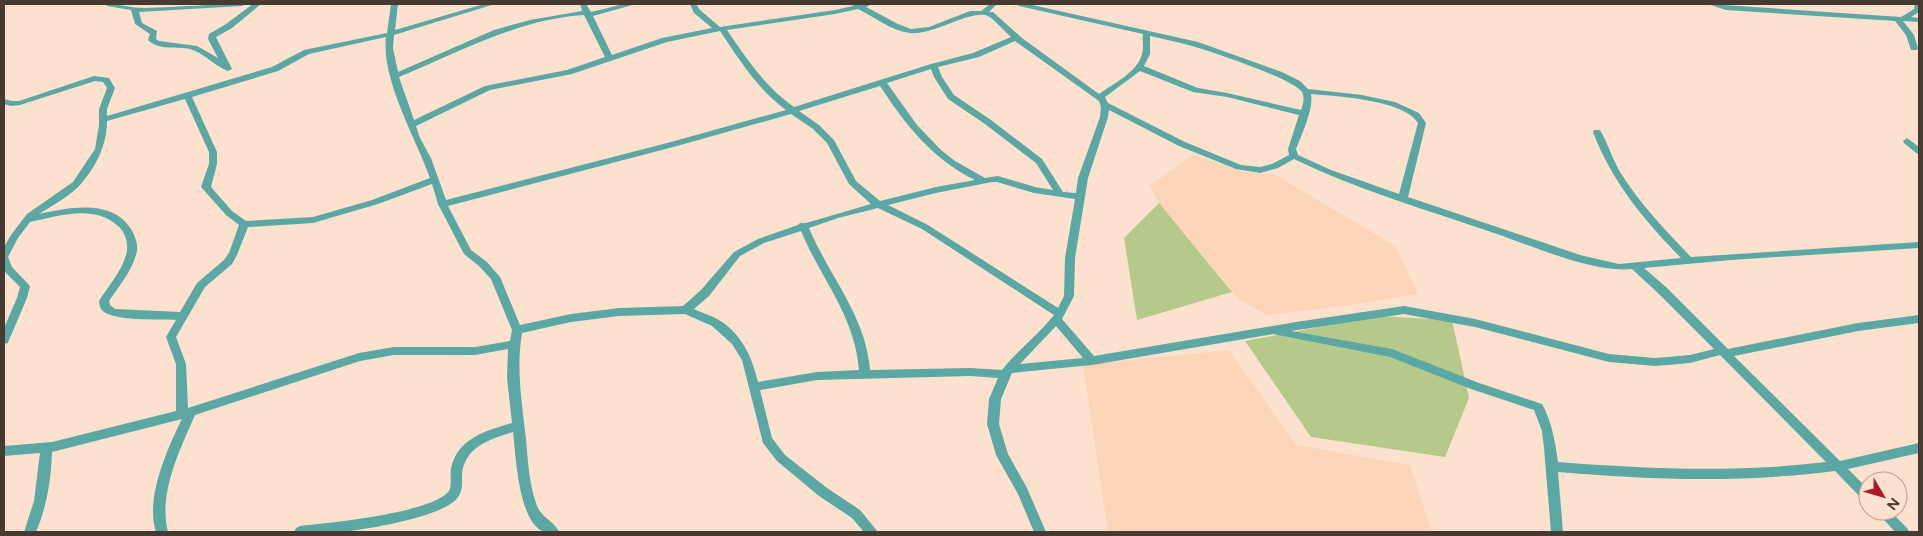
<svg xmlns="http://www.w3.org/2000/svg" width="1923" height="536" viewBox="0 0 1923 536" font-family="Figtree,sans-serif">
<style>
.built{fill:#fcd4b7}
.green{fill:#b5ca8a}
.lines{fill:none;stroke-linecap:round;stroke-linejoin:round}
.minor{fill:#5ba7a3;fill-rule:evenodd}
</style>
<rect width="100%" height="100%" fill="#fde1cf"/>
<path class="built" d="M1193 155 1247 173 1274 174 1395 246 1418 294 1351 305 1266 315 1239 299 1159 203 1149 186Z
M1229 350 1296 445 1410 465 1432 532H1108L1083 365Z"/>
<path class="green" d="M1159 203 1232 292 1137 320 1124 238Z
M1377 316 1452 320 1469 398 1445 457 1311 437 1245 341Z"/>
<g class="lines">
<path class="minor" d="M107 4C119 4 132 8 145 8 179 7 212 4 245 4L242 6 139 12 142 23 157 31 156 39 159 41 197 46 218 58 208 39 209 34 226 24 253 4H261L232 28 216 37 232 69 228 71C214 66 205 53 190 49 176 46 160 51 148 40L150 34 135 24 131 10 107 6Z
M391 4H398L395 30 484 4H495L394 35 393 48 398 72 494 30 530 20 582 11 580 4H586L591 12 624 4H636L593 16 612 55 662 38 712 28 694 13 690 4H696L700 10 720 27 835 10 853 6 852 4H872L866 7 898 24 911 29 929 27 970 11H981L990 4H997L989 12H993L1022 38 1099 94C1114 83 1137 73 1142 54 1144 48 1142 41 1143 34L1019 6 1015 4H1028L1198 42 1282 72 1300 81 1308 89 1362 95 1395 102 1419 113 1426 123 1408 197 1580 255 1619 264 1681 258C1644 220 1612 182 1593 132L1594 130H1600C1608 144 1612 158 1620 172 1640 204 1665 230 1691 257L1919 242V248L1731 260 1644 268 1667 288 1728 349 1858 323 1919 315V323L1858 331 1734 356 1840 461 1919 443V453L1848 469 1868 489V502L1864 501 1835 471C1742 483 1651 480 1558 472L1563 532H1551L1544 448 1542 431 1534 410 1471 389 1390 357 1273 334 1092 365 1012 373 1001 399 999 424 1008 454 1027 488 1046 532H1034L1018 494 996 455 987 424 989 399 998 378 970 376 817 380 760 390 772 438 785 455 827 488 860 510 878 532H864L852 518 819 496 777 461 763 443 742 360 732 344 712 326 685 314 619 316 571 322 522 333C516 369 522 403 526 439 528 461 529 483 536 503 540 518 555 521 559 532 555 532 548 534 544 532 518 522 516 455 513 432 490 439 464 447 462 475 462 483 463 490 458 497 445 517 367 529 343 532 327 534 309 533 294 532L296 528 300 526C328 523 433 513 449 491 452 486 450 475 451 468 458 438 486 431 512 423L507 378 508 349 475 355H394L360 361 195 415C180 449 158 494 168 532H156C145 499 167 449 182 419L52 452C51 480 47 506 36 532H24L34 501 40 453 4 456V446L52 442 176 411V364L166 337 176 320C160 319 110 322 101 309 100 307 99 303 99 301 109 285 123 270 127 251 128 242 125 232 118 226 94 204 59 216 30 222L18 238 8 257 12 267 30 286 27 298 9 340 8 343 4 344V328L17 298 20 287 4 271V247L11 235 27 214 73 182 95 149 99 125V109L107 88 103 82 95 81 20 105 11 106 4 104V99L12 101H19L94 76 109 78 115 88 107 109V116L272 67 304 50 387 33ZM858 9C874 17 892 31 910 33 933 36 971 9 988 16 994 19 1005 32 1011 37L973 53 931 64 794 107C766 88 746 58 727 30L835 14ZM584 15 605 57 567 70 485 86 414 120 399 77C459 52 519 19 584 15ZM720 31C739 59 758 90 786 110L671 142 446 200 431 158 420 138 416 126 490 90 572 74 667 42ZM1150 36C1164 39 1178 42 1192 46 1210 51 1294 79 1302 92 1305 98 1303 105 1301 110L1227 93 1198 88 1144 66 1150 54ZM386 37C381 80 416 138 430 178L372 200 313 217 246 221 232 211 211 187 217 164V152L192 97 278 71 309 54ZM1015 41 1099 101 1101 107 1100 117 1078 178 1076 193 1063 192 1042 159 991 120 954 95 942 77 938 67 979 57ZM931 69 934 77 948 99 985 124 1036 163 1053 190 1035 187 998 176 985 178 955 161 941 150 917 125 887 83ZM1140 71 1193 92 1227 97 1299 115 1288 149 1289 155 1272 164 1260 167 1241 165 1185 142 1108 103 1105 97ZM880 86C905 124 932 159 975 180L936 187 880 201 856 181 834 140 819 125 799 111ZM1311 94C1336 96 1405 100 1418 123L1399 194 1331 170 1298 155 1296 149C1302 133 1314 109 1311 94ZM185 99 209 152V164L201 187 226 215 239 225 229 253 224 260 197 283 180 312 115 309 110 305 109 301C119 286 133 270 137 251 138 243 135 236 131 229 111 198 68 208 39 214 51 206 70 196 80 185 96 167 107 145 107 121ZM1109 110 1179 146 1236 169 1260 173 1278 168 1294 159C1358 190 1427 210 1494 233 1533 246 1592 273 1632 269L1659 294 1714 349 1690 355 1655 358 1609 354 1475 319 1404 306 1296 322 1094 356 1062 319 1074 296 1075 258 1088 178 1108 117ZM791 114 813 129 827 143 849 184 871 204 806 223H800L798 225 758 239 734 252 701 290 683 306 619 308 571 314 520 325 500 277 487 262 471 250 448 206 677 146ZM992 182H997L1034 193 1075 199 1065 258 1064 296 1058 308 928 225 888 205 936 193ZM432 184 438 204 464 254 479 266 491 279 512 330 510 341 475 347H394L359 353 188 408 186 364 176 337 205 287 232 264 237 255 248 227 313 223 378 204ZM878 208 922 229 1054 315C1038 335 1018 350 1002 370L970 368 870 370C866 316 829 276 809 228L838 218ZM801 231C821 279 855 316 859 370L817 372 758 382C752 357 742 334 719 320 711 315 702 313 694 309L709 296 740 256 764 243ZM1404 314 1475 327 1609 362 1655 366 1690 363 1720 355 1826 462C1736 473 1647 469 1558 462 1555 441 1552 422 1542 404L1479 383 1392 349 1291 331ZM1056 326 1083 358 1020 364Z
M1708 4 1901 17 1914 9 1915 4H1919V12L1911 17 1919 18V22L1903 21 1914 35 1918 48 1917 50H1911L1906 35 1895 21 1726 10Z
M1907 138 1919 147V154L1916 153 1904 143 1903 141Z
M1876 511H1890L1907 528 1909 532H1895Z"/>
</g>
<rect width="1923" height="536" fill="none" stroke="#473a31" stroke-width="10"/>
<g transform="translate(1883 496) rotate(128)"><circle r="24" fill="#fde1cf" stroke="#b49e90"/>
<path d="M0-4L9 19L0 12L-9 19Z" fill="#ac1829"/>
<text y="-8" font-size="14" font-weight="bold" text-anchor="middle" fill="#473a31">N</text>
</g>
</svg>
